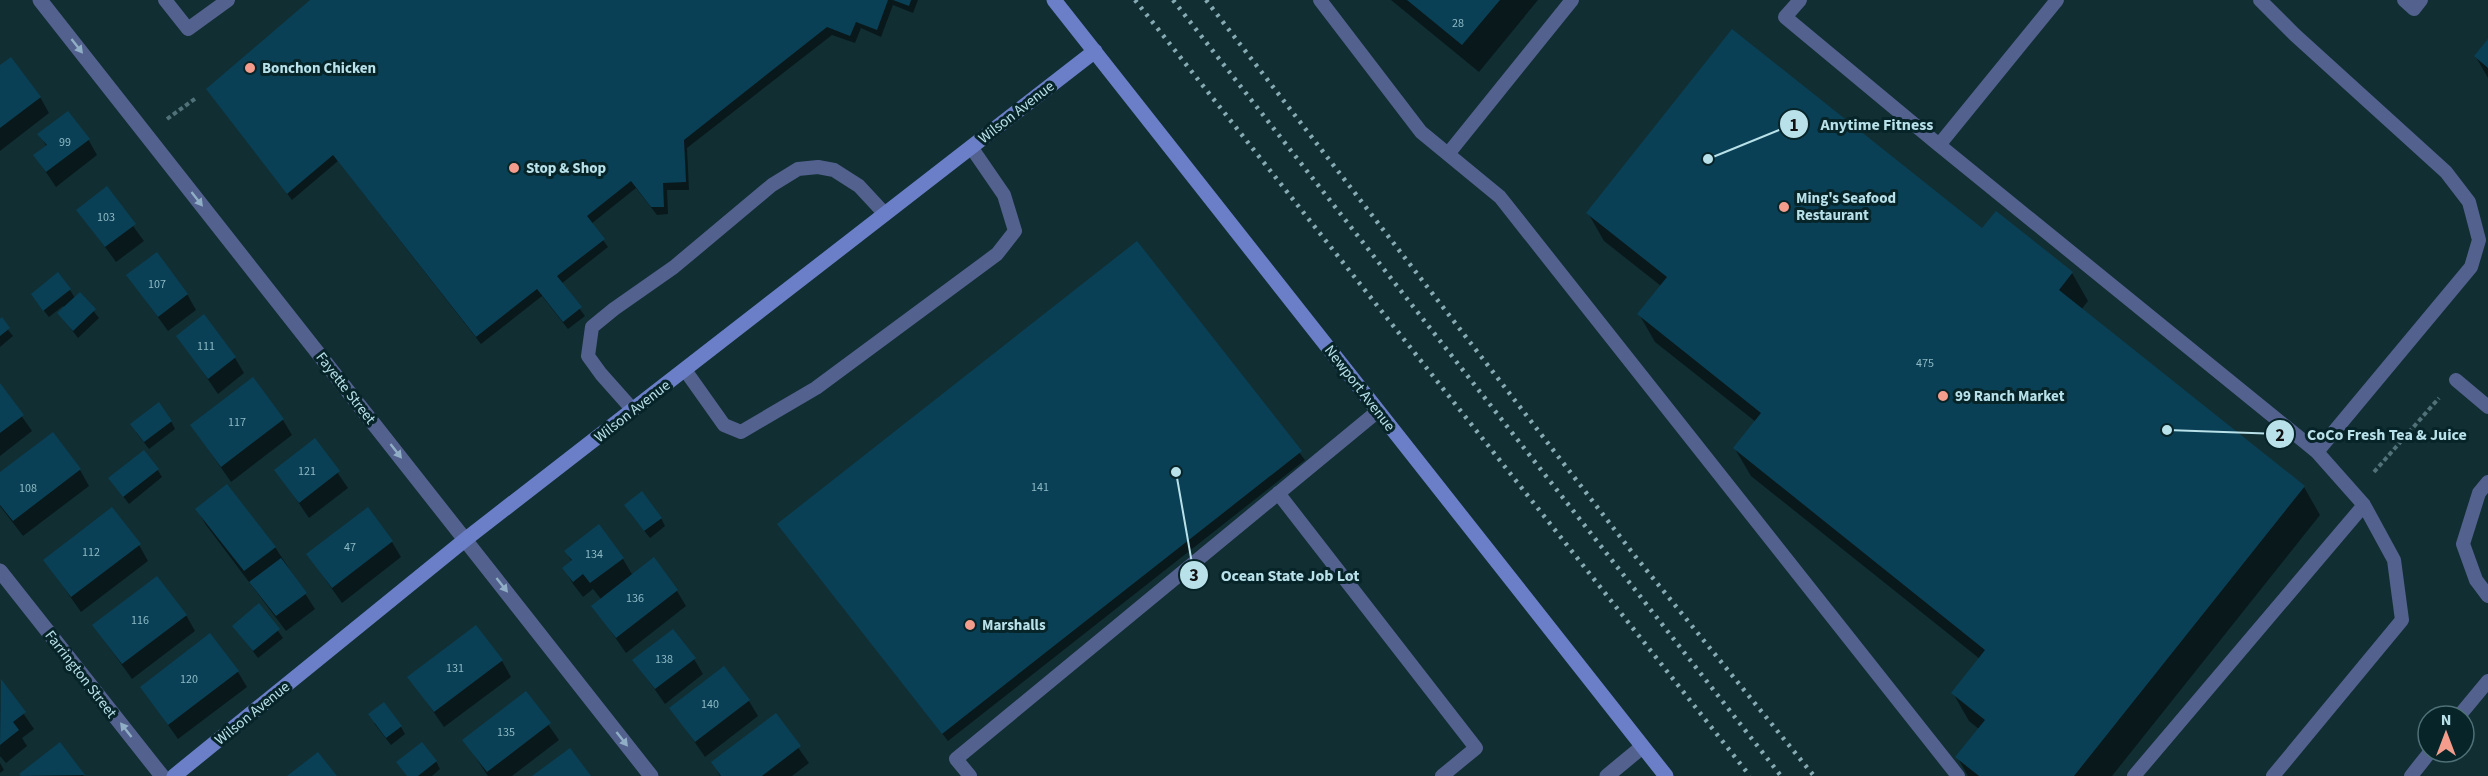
<svg xmlns="http://www.w3.org/2000/svg" width="2488" height="776" viewBox="0 0 2488 776" font-family="'Source Sans 3',sans-serif">
<style>
.shadow{fill:#0007}
.building{fill:#0a4055}
.lines{fill:none;stroke-linecap:round;stroke-linejoin:round}
.path{stroke:#4f7177;stroke-width:4;stroke-dasharray:4.5 3;stroke-linecap:butt}
.lane{stroke:#53618e;stroke-width:14}
.street{stroke:#53618e;stroke-width:15}
.secondary{stroke:#6a7fc8;stroke-width:15}
.rail{stroke:#86abb3;stroke-width:4.5;stroke-dasharray:3 6;stroke-linecap:butt}
.oneway{fill:#90aec5}
.poi-dot{fill:#f49d8d;stroke:#072429;stroke-width:2}
.labels{text-anchor:middle;stroke-width:6;stroke-linejoin:round;paint-order:stroke}
.number-label{font-size:12px;fill:#8cb9c4}
.poi-label{font-size:15px;font-weight:bold;fill:#b8e1e9;stroke:#072429;text-anchor:start}
.street-label{font-size:15px;fill:#b8e1e9;stroke:#072429}
.leader{fill:none;stroke:#b8e1e9;stroke-width:2}
.callout-dot{fill:#b8e1e9;stroke:#072429;stroke-width:2}
.mark-label{font-size:18px;text-anchor:middle;font-weight:bold;fill:#111}
.callout-label{font-size:16px;text-anchor:middle;font-weight:bold;fill:#b8e1e9;stroke:#072429;stroke-width:6;stroke-linejoin:round;paint-order:stroke}
</style>
<rect width="100%" height="100%" fill="#112e33"/>
<path class="shadow" d="M312 0H918L913 13 893 5 881 37 861 28 855 43 832 35 687 148 689 190H667L668 214 657 215 636 188 591 224 608 247 561 284 585 316 568 329 542 296 481 344 338 161 292 200 213 97Z
M1391 0H1538L1479 72Z
M2488 41V78L2476 57Z
M0 67 40 97 49 113 0 151Z
M39 134 88 139 97 155 56 187 35 156 47 147Z
M106 189 144 241 116 262 78 210Z
M1588 213 1982 231 2072 273 2088 301 2081 310 2304 487 2320 515 2112 776H1968L1957 757 1979 729 1969 721 1953 693 1980 659 1751 476 1735 449 1756 422 1655 342 1639 314 1661 286 1604 241Z
M1137 243 1305 460 948 741 784 532Z
M128 276 187 294 196 310 168 331Z
M70 290 75 298 80 294 99 318 78 338 59 313 65 308 63 306 49 317 37 302Z
M0 320 13 336 0 347Z
M178 336 235 358 244 373 218 394Z
M0 385 32 431 0 456Z
M283 420 292 435 231 482 192 426Z
M171 421 175 429 149 449 136 432Z
M315 440 348 488 309 518 276 470Z
M157 469 162 477 129 504 115 486Z
M80 470 89 486 23 536 0 506V474Z
M197 510 275 547 315 609 286 631 206 525Z
M630 513 661 518 665 526 650 538Z
M392 542 401 557 342 603 308 555Z
M139 545 148 561 81 612 45 561Z
M566 551 623 559 633 576 677 591 686 606 626 653 593 606 601 599 593 589 583 597 573 584 564 568 572 562Z
M259 605 283 638 258 658 234 626Z
M186 615 195 631 132 679 94 626Z
M694 659 703 674 665 704 634 660Z
M502 661 511 677 444 727 409 677Z
M238 672 247 687 178 739 142 688Z
M1 681 34 729 22 738 27 746 6 763 0 756Z
M526 693 559 740 512 776H488L464 740Z
M749 701 758 716 705 757 671 708Z
M775 715 809 763 792 776H720L713 763Z
M374 723 401 727 405 734 391 745Z
M60 744 84 776H22L21 774Z
M436 761 440 769 432 776H407Z
M0 763 4 770 0 773Z"/>
<path class="building" d="M310 0H888L877 30 856 22 850 36 827 27 684 140 686 182 663 183 664 207H651L631 181 587 216 605 239 557 276 582 307 563 322 537 289 476 337 333 155 287 194 206 89Z
M893 0H911L909 6Z
M1407 0H1500L1462 45Z
M1732 29 1982 228 1996 211 2073 272 2059 290 2305 486 2074 776H1979L1955 757 1985 720 1951 693 1985 650 1733 448 1761 413 1637 314 1667 277 1586 213Z
M2488 39V68L2474 56Z
M11 57 41 97 0 128V65Z
M68 111 90 139 46 172 33 155 47 145 37 134Z
M107 186 136 224 105 247 76 210Z
M1137 241 1302 451 942 734 777 524Z
M157 252 188 294 158 317 126 275Z
M58 272 71 289 43 311 31 294Z
M80 292 96 309 73 331 57 313Z
M204 314 236 357 208 379 176 336Z
M2 317 10 328 0 336V319Z
M253 377 284 419 221 467 190 425Z
M0 383 24 415 0 433Z
M159 402 172 421 144 442 130 424Z
M53 432 81 469 13 521 0 505V472Z
M315 438 340 471 299 503 274 470Z
M144 450 159 469 123 497 108 478Z
M227 484 276 547 244 571 195 509Z
M642 491 662 518 644 531 624 505Z
M112 507 141 544 71 597 43 560Z
M368 507 393 541 332 588 306 554Z
M599 524 624 558 590 583 583 574 573 582 562 568 572 560 564 551Z
M654 557 678 590 616 638 591 606Z
M281 558 307 593 276 616 249 582Z
M157 576 187 615 122 664 92 625Z
M259 603 280 629 253 651 232 626Z
M476 625 503 660 434 712 407 677Z
M673 629 696 658 655 689 632 660Z
M210 633 239 671 168 725 140 687Z
M724 666 750 700 695 742 669 708Z
M1 679 26 712 13 722 19 730 0 745Z
M526 691 551 723 487 772 462 740Z
M384 702 402 726 386 738 368 714Z
M776 713 801 746 762 776H721L711 762Z
M60 742 85 775 21 776 19 774Z
M422 742 437 761 418 776H407L396 762Z
M570 748 591 776H532Z
M318 752 337 776H287Z"/>
<g class="lines">
<path class="path" d="M167 119 196 98
M2374 472 2439 398"/>
<path class="lane" d="M165 0 188 29 228 0
M1320 0 1421 132 1500 197 1958 776
M1800 0 1785 17 1939 145
M2057 0 1939 145 2317 452 2471 267 2479 240 2469 202 2446 172 2295 35 2260 0
M2404 0 2414 9 2421 0
M1448 154 1572 0
M685 370 724 425 741 432 816 388 997 254 1015 231 1004 195 971 147
M2456 380 2488 407
M633 410 601 374 588 356 592 327 614 309 674 267 772 185 798 169 818 167 834 170 859 186 885 214
M2488 482 2479 493 2463 544 2476 580 2488 596
M1278 493 1476 748 1442 776
M2459 716 2488 681
M970 776 956 759 1378 411
M2134 776 2364 505
M2273 776 2402 620 2394 560 2364 505 2317 452
M2411 776 2430 752"/>
<path class="street" d="M40 0 651 776
M0 571 162 776
M1607 776 1642 747"/>
<path class="secondary" d="M1054 0 1666 776
M174 776 466 539 1095 51"/>
<path class="rail" d="M1135 0 1750 776
M1173 0 1781 776
M1206 0 1635 556 1814 776"/>
</g>
<defs><path id="oneway-solid" d="M-6-.8H1V-3.2L6.5 0L1 3.2V.8H-6Z" transform="scale(1.5)"/></defs>
<g class="oneway">
<use href="#oneway-solid" transform="translate(77 46) rotate(52)"/>
<use href="#oneway-solid" transform="translate(197 199) rotate(52)"/>
<use href="#oneway-solid" transform="translate(396 451) rotate(52)"/>
<use href="#oneway-solid" transform="translate(502 585) rotate(52)"/>
<use href="#oneway-solid" transform="translate(126 730) rotate(-128)"/>
<use href="#oneway-solid" transform="translate(622 739) rotate(52)"/>
</g>
<g class="poi-dot">
<circle cx="250" cy="68" r="6"/>
<circle cx="514" cy="168" r="6"/>
<circle cx="1784" cy="207" r="6"/>
<circle cx="1943" cy="396" r="6"/>
<circle cx="970" cy="625" r="6"/>
</g>
<g class="labels">
<g class="number-label">
<text x="1458" y="27">28</text>
<text x="65" y="146">99</text>
<text x="106" y="221">103</text>
<text x="157" y="288">107</text>
<text x="206" y="350">111</text>
<text x="1925" y="367">475</text>
<text x="237" y="426">117</text>
<text x="307" y="475">121</text>
<text x="1040" y="491">141</text>
<text x="28" y="492">108</text>
<text x="350" y="551">47</text>
<text x="91" y="556">112</text>
<text x="594" y="558">134</text>
<text x="635" y="602">136</text>
<text x="140" y="624">116</text>
<text x="664" y="663">138</text>
<text x="455" y="672">131</text>
<text x="189" y="683">120</text>
<text x="710" y="708">140</text>
<text x="506" y="736">135</text>
</g>
<g class="poi-label">
<text x="262" y="73">Bonchon Chicken</text>
<text x="526" y="173">Stop &amp; Shop</text>
<text x="1796" y="203">Ming's Seafood<tspan x="1796" dy="17">Restaurant</tspan></text>
<text x="1955" y="401">99 Ranch Market</text>
<text x="982" y="630">Marshalls</text>
</g>
<g class="street-label">
<text transform="translate(1016 112) rotate(-38)" y="5">Wilson Avenue</text>
<text transform="translate(346 388) rotate(52)" y="5">Fayette Street</text>
<text transform="translate(1360 388) rotate(52)" y="5">Newport Avenue</text>
<text transform="translate(632 411) rotate(-38)" y="5">Wilson Avenue</text>
<text transform="translate(81 674) rotate(52)" y="5">Farrington Street</text>
<text transform="translate(252 713) rotate(-39)" y="5">Wilson Avenue</text>
</g>
</g>
<path class="leader" d="M1708 159L1794 124M2167 430L2280 434M1176 472L1194 575"/>
<g class="callout-dot">
<circle cx="1708" cy="159" r="6"/>
<circle cx="2167" cy="430" r="6"/>
<circle cx="1176" cy="472" r="6"/>
<circle cx="1794" cy="124" r="15"/>
<circle cx="2280" cy="434" r="15"/>
<circle cx="1194" cy="575" r="15"/>
</g>
<g class="mark-label">
<text x="1794" y="131">1</text>
<text x="2280" y="441">2</text>
<text x="1194" y="581">3</text>
</g>
<g class="callout-label">
<text x="1877" y="130">Anytime Fitness</text>
<text x="2387" y="440">CoCo Fresh Tea &amp; Juice</text>
<text x="1290" y="581">Ocean State Job Lot</text>
</g>
<g transform="translate(2446 734)"><circle r="28" fill="#072429" stroke="#4e7076" stroke-width="1.5"/>
<path d="M0-4.5L10 22L0 15L-10 22Z" fill="#f49d8d"/>
<text y="-9" font-size="16" font-weight="bold" text-anchor="middle" fill="#b8e1e9">N</text>
</g>
</svg>
